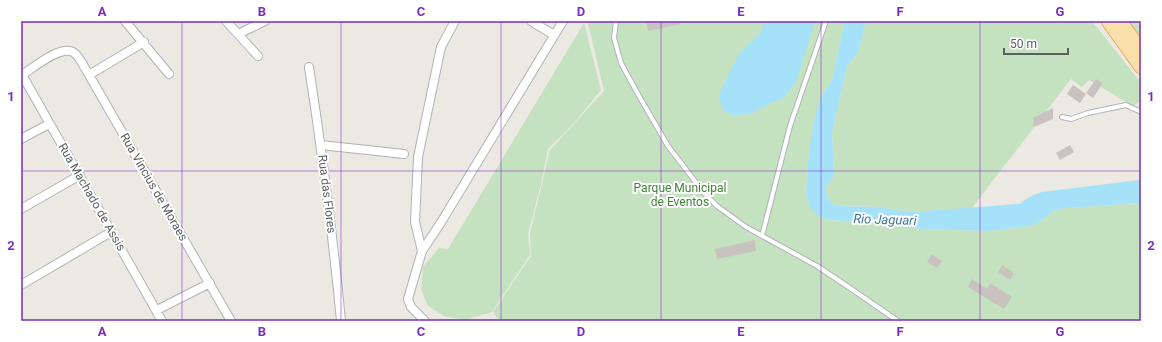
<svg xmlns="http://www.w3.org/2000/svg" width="1162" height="342" viewBox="0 0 1162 342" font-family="Roboto,sans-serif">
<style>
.green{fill:#c5e2c0}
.water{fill:#a5e2f9}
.building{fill:#c8c3bf}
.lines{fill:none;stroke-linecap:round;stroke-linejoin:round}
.service-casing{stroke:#afb3b6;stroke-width:6}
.minor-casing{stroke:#afb3b6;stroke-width:10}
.primary-casing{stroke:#e7ab60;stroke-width:15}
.service{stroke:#fff;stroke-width:4}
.minor{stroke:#fff;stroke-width:8}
.primary{stroke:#f9dfaa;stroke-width:13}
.grid{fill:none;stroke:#7b2cbf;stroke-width:1;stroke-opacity:0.55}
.labels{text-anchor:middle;stroke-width:4;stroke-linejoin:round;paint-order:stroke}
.street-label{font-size:12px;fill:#5a5f62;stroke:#fff}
.park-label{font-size:12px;fill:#42813a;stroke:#fff}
.water-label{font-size:13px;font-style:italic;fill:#3f7898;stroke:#fff}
.neatline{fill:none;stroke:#7b2cbf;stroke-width:1.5}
.grid-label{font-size:13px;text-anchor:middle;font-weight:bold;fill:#7b2cbf}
</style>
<rect width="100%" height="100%" fill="#ece8e2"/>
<path class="green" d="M589 21H845L832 80 822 95 809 151 806 192 809 206 829 220 886 223 921 229 989 231 1034 225 1045 218 1055 210 1066 208 1141 203V321H499L493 312 531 256 530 233 550 150 604 91 588 23Z
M866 21H1092L1141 83V100L1133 106 1089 80 1082 87 1071 79 972 208 912 212 876 207 835 206 829 200 825 188 834 176 832 133 847 66 858 53Z
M1125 21H1141V36Z
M584 23 601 90 574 123 548 149 541 184 528 234 530 255 492 312 465 320 444 316 428 306 421 290 423 267 439 248 448 249Z"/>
<path class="water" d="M765 21H815L796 82 782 99 766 105 751 114 732 115 722 109 719 95 727 78 738 55 761 32Z
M845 21H866L858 53 847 66 832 133 834 176 825 188 829 200 835 206 876 207 912 212 1019 204 1031 196 1042 192 1140 180 1141 203 1066 208 1055 210 1045 218 1034 225 989 231 921 229 886 223 829 220 817 215 809 206 806 192 809 151 816 112 822 95 832 80Z"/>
<path class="building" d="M646 21H680L681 24 648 31Z
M1096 79 1103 83 1093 98 1086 93Z
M1073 85 1086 94 1080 103 1067 94Z
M1053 108V119L1034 127 1033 118Z
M1070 145 1074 152 1060 160 1056 153Z
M755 240 756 251 717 259 715 249Z
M932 254 942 261 937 268 927 262Z
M1002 265 1014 273 1010 280 998 272Z
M972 279 987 289 990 283 1012 297 1004 309 968 287Z"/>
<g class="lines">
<defs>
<path id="service" d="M616 21 614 38 621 63 639 96 668 146 704 193 717 206 746 227 817 266 847 286 898 321
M1062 117 1071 119 1088 113 1126 105 1141 112
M762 236 790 126 826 21"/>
<path id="minor" d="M125 21 169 74
M226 21 258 56
M531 21 554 35
M238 34 265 21
M309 67C322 152 333 236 341 321
M21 73 162 321
M22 75C33 68 60 45 73 52 79 55 85 69 89 75L231 321
M89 75 144 42
M21 139 49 124
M321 145 404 154
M21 209 80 175
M422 251 415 222 418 157 441 47 455 21
M21 285 111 232
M157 310 210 283
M425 321 411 307 408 299 422 251 440 224 563 21"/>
<path id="primary" d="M1108 21 1141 67
M1120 21 1141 50"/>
</defs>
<use href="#service" class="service-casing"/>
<use href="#minor" class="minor-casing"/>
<use href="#primary" class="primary-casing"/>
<use href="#service" class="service"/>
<use href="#minor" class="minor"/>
<use href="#primary" class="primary"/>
</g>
<path class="grid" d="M182 21V321M341 21V321M501 21V321M661 21V321M821 21V321M980 21V321M21 171H1141"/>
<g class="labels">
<g class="street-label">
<text transform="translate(154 187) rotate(60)" y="4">Rua Vincius de Moraes</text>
<text transform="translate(327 194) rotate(83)" y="4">Rua das Flores</text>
<text transform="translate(92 197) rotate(60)" y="4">Rua Machado de Assis</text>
</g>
<g class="park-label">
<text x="680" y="192">Parque Municipal<tspan x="680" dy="14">de Eventos</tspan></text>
</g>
<g class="water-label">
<text transform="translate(885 219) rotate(2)" y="5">Rio Jaguari</text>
</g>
</g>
<rect width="1162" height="342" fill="none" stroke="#ffffff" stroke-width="44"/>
<path d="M1004 48v6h64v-6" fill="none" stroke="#5a5f62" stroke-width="2"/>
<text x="1010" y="48" font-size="12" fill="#5a5f62" stroke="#ffffff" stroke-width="3" paint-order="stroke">50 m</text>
<rect x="22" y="22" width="1118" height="298" class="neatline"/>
<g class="grid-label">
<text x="102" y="16">A</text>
<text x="262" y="16">B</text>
<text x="421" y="16">C</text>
<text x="581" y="16">D</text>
<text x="741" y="16">E</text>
<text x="900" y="16">F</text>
<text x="1060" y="16">G</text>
<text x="11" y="101">1</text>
<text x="1151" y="101">1</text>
<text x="11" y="250">2</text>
<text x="1151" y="250">2</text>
<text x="102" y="336">A</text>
<text x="262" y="336">B</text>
<text x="421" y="336">C</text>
<text x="581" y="336">D</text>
<text x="741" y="336">E</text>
<text x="900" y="336">F</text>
<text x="1060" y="336">G</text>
</g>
</svg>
